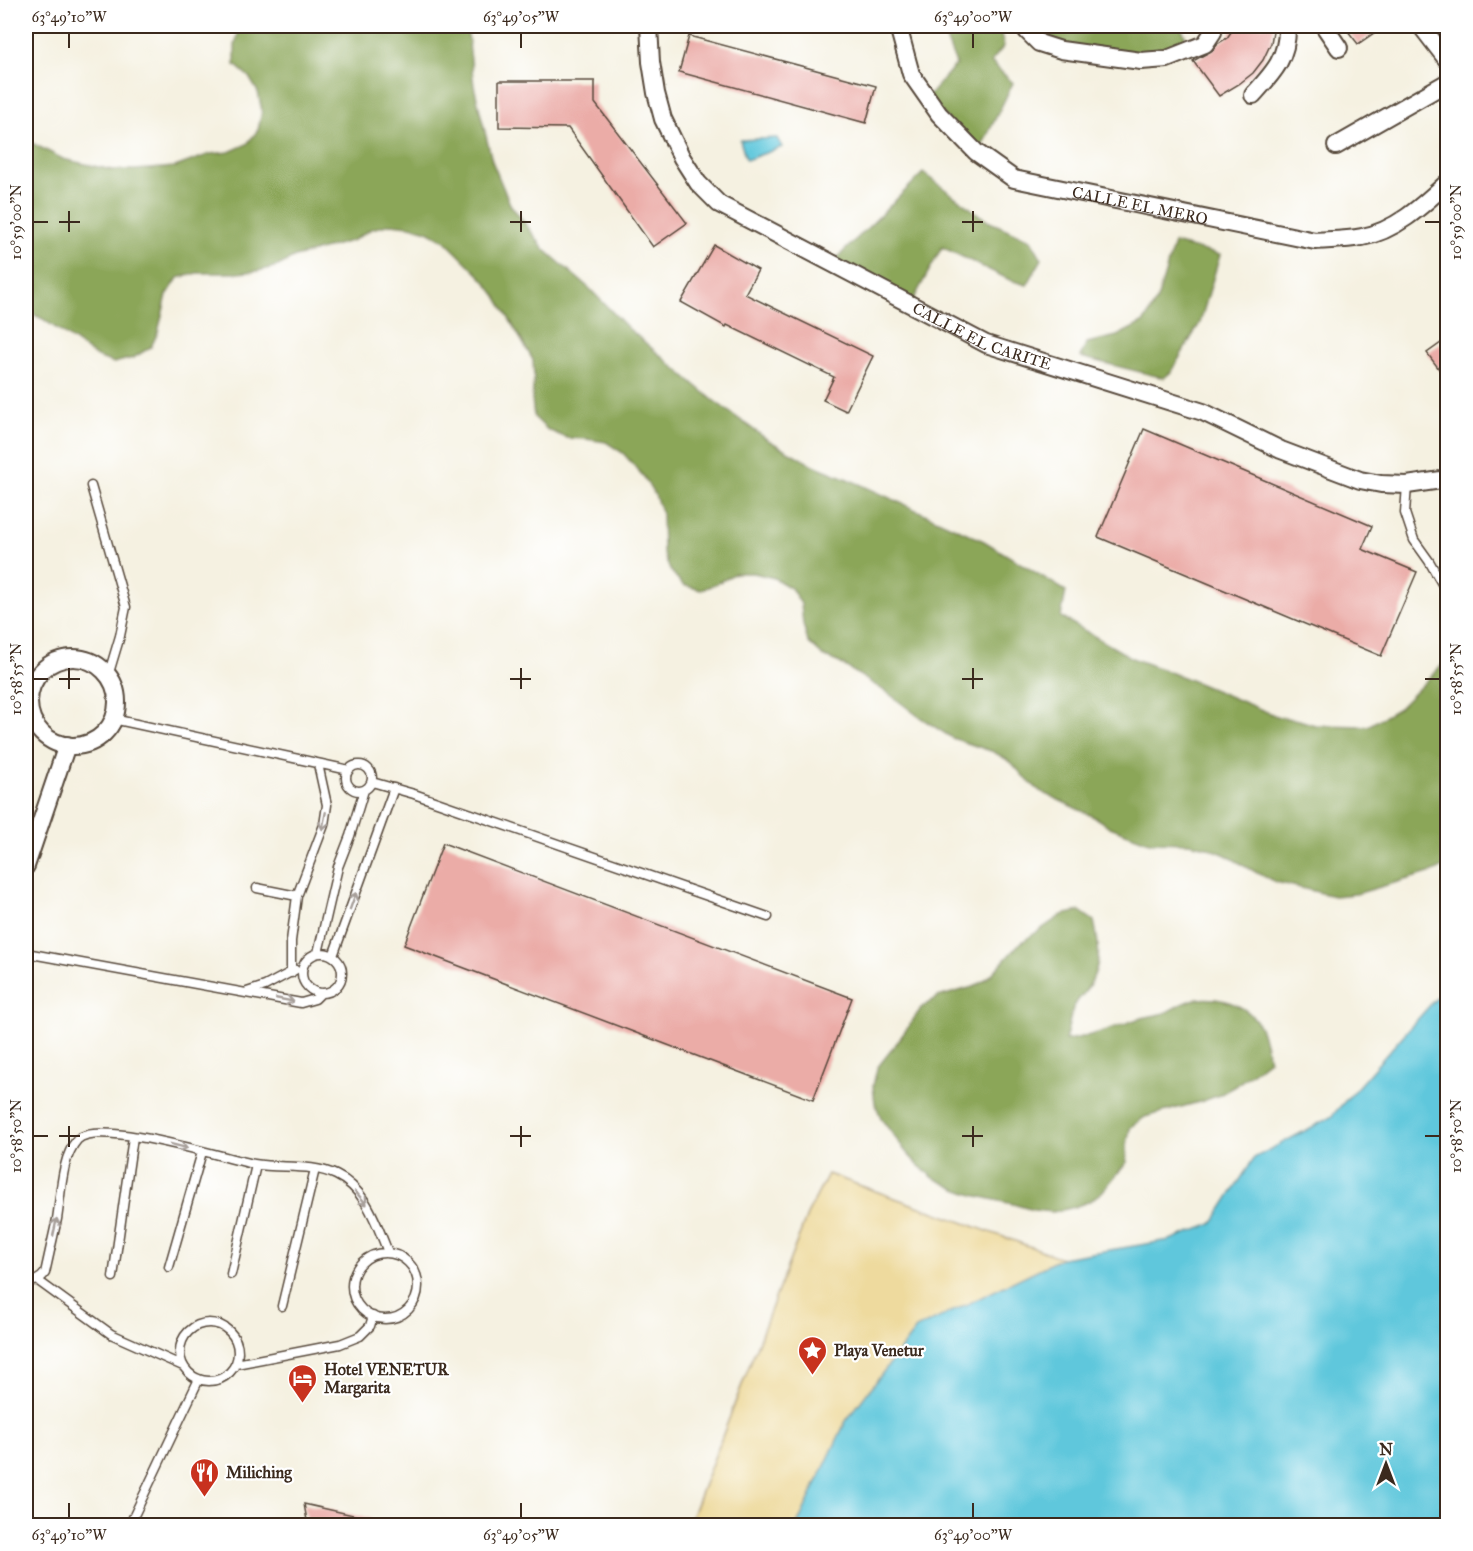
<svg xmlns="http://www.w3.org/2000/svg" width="1473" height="1551" viewBox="0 0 1473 1551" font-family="'IM FELL Great Primer',serif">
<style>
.forest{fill:#8ba658;stroke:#63683b;stroke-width:1.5}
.sand{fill:#eeda9e;stroke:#94825e;stroke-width:1.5}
.water{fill:#5fc7dc;stroke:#4d787d;stroke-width:1.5}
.building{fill:#ebaca7}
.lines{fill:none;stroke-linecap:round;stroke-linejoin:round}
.lane-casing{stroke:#57483b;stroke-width:11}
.street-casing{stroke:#57483b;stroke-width:20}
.lane{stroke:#fff;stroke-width:8}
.street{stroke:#fff;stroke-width:16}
.oneway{stroke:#a79f9a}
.ticks{fill:none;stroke:#3b2a1e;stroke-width:2}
.labels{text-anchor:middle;stroke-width:4.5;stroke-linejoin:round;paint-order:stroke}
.street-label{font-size:16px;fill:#3b2a1e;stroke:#fff}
.poi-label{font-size:16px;font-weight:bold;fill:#3b2a1e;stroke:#fff;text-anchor:start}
.neatline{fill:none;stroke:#3b2a1e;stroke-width:2}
.ticks-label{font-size:15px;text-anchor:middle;fill:#3b2a1e}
</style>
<rect width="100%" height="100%" fill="#fff"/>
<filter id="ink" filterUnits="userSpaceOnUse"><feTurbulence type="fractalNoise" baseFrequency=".0167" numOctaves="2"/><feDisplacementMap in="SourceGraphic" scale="12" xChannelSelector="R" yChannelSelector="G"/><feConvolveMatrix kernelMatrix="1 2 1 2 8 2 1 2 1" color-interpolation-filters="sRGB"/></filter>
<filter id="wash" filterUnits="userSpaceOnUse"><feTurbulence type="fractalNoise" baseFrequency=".008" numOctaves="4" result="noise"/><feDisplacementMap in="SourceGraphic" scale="24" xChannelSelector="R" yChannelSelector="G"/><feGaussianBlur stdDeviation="1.35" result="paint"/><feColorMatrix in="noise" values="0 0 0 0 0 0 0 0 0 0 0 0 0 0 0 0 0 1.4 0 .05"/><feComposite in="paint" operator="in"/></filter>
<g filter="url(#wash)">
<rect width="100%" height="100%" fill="#f5f1e1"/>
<path class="forest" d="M240 26H467L474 86 492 161 510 204 545 250 589 288 628 328 713 400 768 440 811 464 857 483 984 541 1066 591 1061 617 1132 658 1188 679 1279 717 1299 720 1315 725 1368 726 1399 708 1447 660V865L1436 871 1356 894 1334 896 1276 882 1259 874 1226 855 1207 847 1189 843 1149 842 1110 827 1094 817 1040 791 1025 778 1011 762 994 752 952 738 918 716 888 693 840 663 823 656 808 642 803 624 801 604 791 588 774 578 754 573H735L718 583 701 590 683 585 670 570 663 552 662 514 655 495 644 477 623 453 606 442 586 439 567 438 548 430 534 417 532 399 534 378 533 360 496 296 484 280 444 240 428 231 410 226 391 224 371 229 354 240 295 257 278 266 258 271 238 273H197L178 278 167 295 158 332 151 347 133 358 114 363 97 357 43 319 26 311V140L63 159 112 170H135L175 167 210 154 229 152 247 144 258 130 262 111 258 92 249 77 235 65V45Z
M941 26H999L1004 46 991 62 1013 83 978 154 928 97 956 64Z
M1035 26H1180L1185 35V44L1171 56 1052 44 1038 32Z
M923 173 988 221 1031 240 1042 259 1027 285 1010 280 942 247 912 302 833 262Z
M1174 243 1220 255 1200 323 1171 372 1164 378 1080 357 1087 343 1117 336 1144 322 1157 300Z
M1080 911 1094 921C1100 947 1102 966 1087 989 1083 995 1076 1001 1073 1008 1070 1018 1068 1030 1065 1040 1089 1037 1110 1029 1132 1021 1142 1017 1154 1016 1164 1013 1176 1008 1184 1000 1198 999 1207 998 1217 999 1226 1001 1260 1012 1262 1029 1269 1060L1235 1086 1219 1095 1203 1101 1145 1117 1130 1128 1127 1145V1162L1102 1192 1088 1202 1071 1208 1053 1212 1033 1210 1013 1204 973 1195 956 1189 934 1178 918 1165 906 1152 882 1120 875 1103 873 1086 877 1068 899 1040 922 1007 938 997 976 986 991 975 1019 944 1062 915Z"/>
<path class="sand" d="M828 1174 1062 1258 916 1329 846 1421 797 1525 688 1526 807 1215Z"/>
<path class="water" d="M777 138 782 147 746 160 740 140Z
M1447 986V1525H797L846 1421 916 1329 1062 1258 1170 1240 1212 1224 1254 1158 1331 1117Z"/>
<g id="blocks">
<path class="building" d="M1235 26H1274L1271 43 1263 60 1253 73 1239 84 1219 96 1193 61 1213 50 1217 44 1227 38Z
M1344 26H1384L1358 44Z
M689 36 876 86 866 123 679 72Z
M499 81H595V103L687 223 653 247 568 128 499 127Z
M714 245 758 270 745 294 873 356 846 411 823 400 834 377 727 325 726 327 681 302Z
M1448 338V381L1427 353Z
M1144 429 1372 526 1362 549 1417 572 1381 656 1098 537Z
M443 843 852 998 813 1100 404 945Z
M304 1504 371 1519 370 1526H308Z"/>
</g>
</g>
<g filter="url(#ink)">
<use href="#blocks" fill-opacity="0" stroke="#57483b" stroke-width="1.5"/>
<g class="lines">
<defs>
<path id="lane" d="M1407 485 1405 513 1414 540 1429 561 1448 594
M91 486 126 607 120 636 108 676
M113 719 349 770
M346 778a13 13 0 1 1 26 0a13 13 0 1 1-26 0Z
M372 782 414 794 768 917
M257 888 297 896
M26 953 301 1003 315 999 321 993
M318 953 338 867 350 836 364 790
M302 973a20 20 0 1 1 40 0a20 20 0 1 1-40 0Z
M333 956 394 788
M291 973V941L297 896 324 825 327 805 318 764
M247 992 265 986 295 970
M352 1286a33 33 0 1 1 66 0a33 33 0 1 1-66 0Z
M169 1267 202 1152
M231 1274 256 1165
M113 1277 133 1137
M37 1280 111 1334 183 1366
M26 1281C33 1283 41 1279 45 1273 49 1255 53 1237 57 1219 61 1196 61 1158 77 1140 98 1118 224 1158 254 1164 281 1169 311 1163 336 1175 366 1189 376 1223 388 1252
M282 1306 315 1169
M180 1352a29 29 0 1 1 58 0a29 29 0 1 1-58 0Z
M236 1364 340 1344 360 1336 370 1326 373 1316
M129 1526 199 1379"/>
<g id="street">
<path id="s1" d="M649 26 651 62 656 93 663 119 682 158 698 183 719 204 986 344 1203 412 1281 450 1360 480 1381 484 1407 485 1448 479"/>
<path id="s2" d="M898 26 911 74 939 114 976 152 1014 179 1315 241C1330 240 1347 240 1362 237 1396 231 1423 205 1448 182"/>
<path d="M1024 26 1027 31 1039 43 1061 50 1141 61 1167 59 1205 44 1213 32V26"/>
<path d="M1324 26 1339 48"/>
<path d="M1421 26 1448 61"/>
<path d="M1253 95C1273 73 1288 58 1287 26"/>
<path d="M1336 146 1448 82"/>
<circle cx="73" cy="702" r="44"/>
<path d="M26 866 67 745"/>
</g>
</defs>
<use href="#lane" class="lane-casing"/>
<use href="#street" class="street-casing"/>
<use href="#lane" class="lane"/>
<use href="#street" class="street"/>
</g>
<defs><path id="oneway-shaft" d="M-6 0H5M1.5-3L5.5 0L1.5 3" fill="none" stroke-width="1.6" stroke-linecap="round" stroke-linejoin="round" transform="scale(1.5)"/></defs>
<g class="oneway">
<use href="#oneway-shaft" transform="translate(324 821) rotate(101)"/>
<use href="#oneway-shaft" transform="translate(353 901) rotate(-70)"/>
<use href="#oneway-shaft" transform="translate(285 1000) rotate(11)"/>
<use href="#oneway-shaft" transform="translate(179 1146) rotate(14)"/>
<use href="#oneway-shaft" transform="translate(361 1198) rotate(49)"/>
<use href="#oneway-shaft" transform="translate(55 1227) rotate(-78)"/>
</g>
</g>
<path class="ticks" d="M69 33V48M521 33V48M973 33V48M69 211V232M521 211V232M973 211V232M33 222H48M59 222H80M510 222H531M962 222H983M1425 222H1440M69 668V689M521 668V689M973 668V689M33 679H48M59 679H80M510 679H531M962 679H983M1425 679H1440M69 1126V1147M521 1126V1147M973 1126V1147M33 1136H48M59 1136H80M510 1136H531M962 1136H983M1425 1136H1440M69 1503V1518M521 1503V1518M973 1503V1518"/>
<defs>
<symbol id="sight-pin" viewBox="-11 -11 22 30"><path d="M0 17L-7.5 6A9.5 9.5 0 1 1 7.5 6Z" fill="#c8321e" stroke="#fff"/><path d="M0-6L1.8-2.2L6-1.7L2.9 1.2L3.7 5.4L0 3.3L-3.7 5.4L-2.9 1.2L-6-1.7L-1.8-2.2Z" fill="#fff"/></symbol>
<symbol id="hotel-pin" viewBox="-11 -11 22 30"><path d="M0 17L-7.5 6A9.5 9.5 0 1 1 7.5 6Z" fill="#c8321e" stroke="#fff"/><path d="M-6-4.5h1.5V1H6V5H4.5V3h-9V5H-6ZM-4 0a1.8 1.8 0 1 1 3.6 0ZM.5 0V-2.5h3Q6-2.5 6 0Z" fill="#fff"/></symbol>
<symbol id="restaurant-pin" viewBox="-11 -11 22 30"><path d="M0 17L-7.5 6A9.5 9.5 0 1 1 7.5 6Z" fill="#c8321e" stroke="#fff"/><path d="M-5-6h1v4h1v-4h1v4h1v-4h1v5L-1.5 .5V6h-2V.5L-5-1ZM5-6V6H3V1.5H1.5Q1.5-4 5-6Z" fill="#fff"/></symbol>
</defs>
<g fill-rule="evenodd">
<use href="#sight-pin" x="796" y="1334" width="33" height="45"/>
<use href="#hotel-pin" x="286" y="1362" width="33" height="45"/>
<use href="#restaurant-pin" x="188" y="1456" width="33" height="45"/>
</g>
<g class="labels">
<g class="street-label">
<text dy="6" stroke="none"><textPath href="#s2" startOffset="327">CALLE EL MERO</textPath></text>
<text dy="6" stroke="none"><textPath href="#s1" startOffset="492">CALLE EL CARITE</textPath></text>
</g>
<g class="poi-label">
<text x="834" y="1356">Playa Venetur</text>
<text x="324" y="1375">Hotel VENETUR<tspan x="324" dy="18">Margarita</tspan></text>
<text x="226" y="1478">Miliching</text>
</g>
</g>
<rect width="1473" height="1551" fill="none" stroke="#fff" stroke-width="66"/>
<g transform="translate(1386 1464)" stroke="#ffffff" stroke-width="4.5" paint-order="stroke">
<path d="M0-4.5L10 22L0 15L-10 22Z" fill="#3b2a1e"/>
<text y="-9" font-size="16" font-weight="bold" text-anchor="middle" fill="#3b2a1e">N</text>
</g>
<rect x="33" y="33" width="1407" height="1485" class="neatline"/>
<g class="ticks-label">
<text x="69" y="22">63°49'10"W</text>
<text x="521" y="22">63°49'05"W</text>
<text x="973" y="22">63°49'00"W</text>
<text transform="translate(16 222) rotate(-90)" y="5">10°59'00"N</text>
<text transform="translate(1456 222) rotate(-90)" y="5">10°59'00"N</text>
<text transform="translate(16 679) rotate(-90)" y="5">10°58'55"N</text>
<text transform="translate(1456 679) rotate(-90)" y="5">10°58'55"N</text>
<text transform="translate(16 1136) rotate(-90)" y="5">10°58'50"N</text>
<text transform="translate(1456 1136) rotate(-90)" y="5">10°58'50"N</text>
<text x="69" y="1540">63°49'10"W</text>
<text x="521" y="1540">63°49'05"W</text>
<text x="973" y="1540">63°49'00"W</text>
</g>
</svg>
